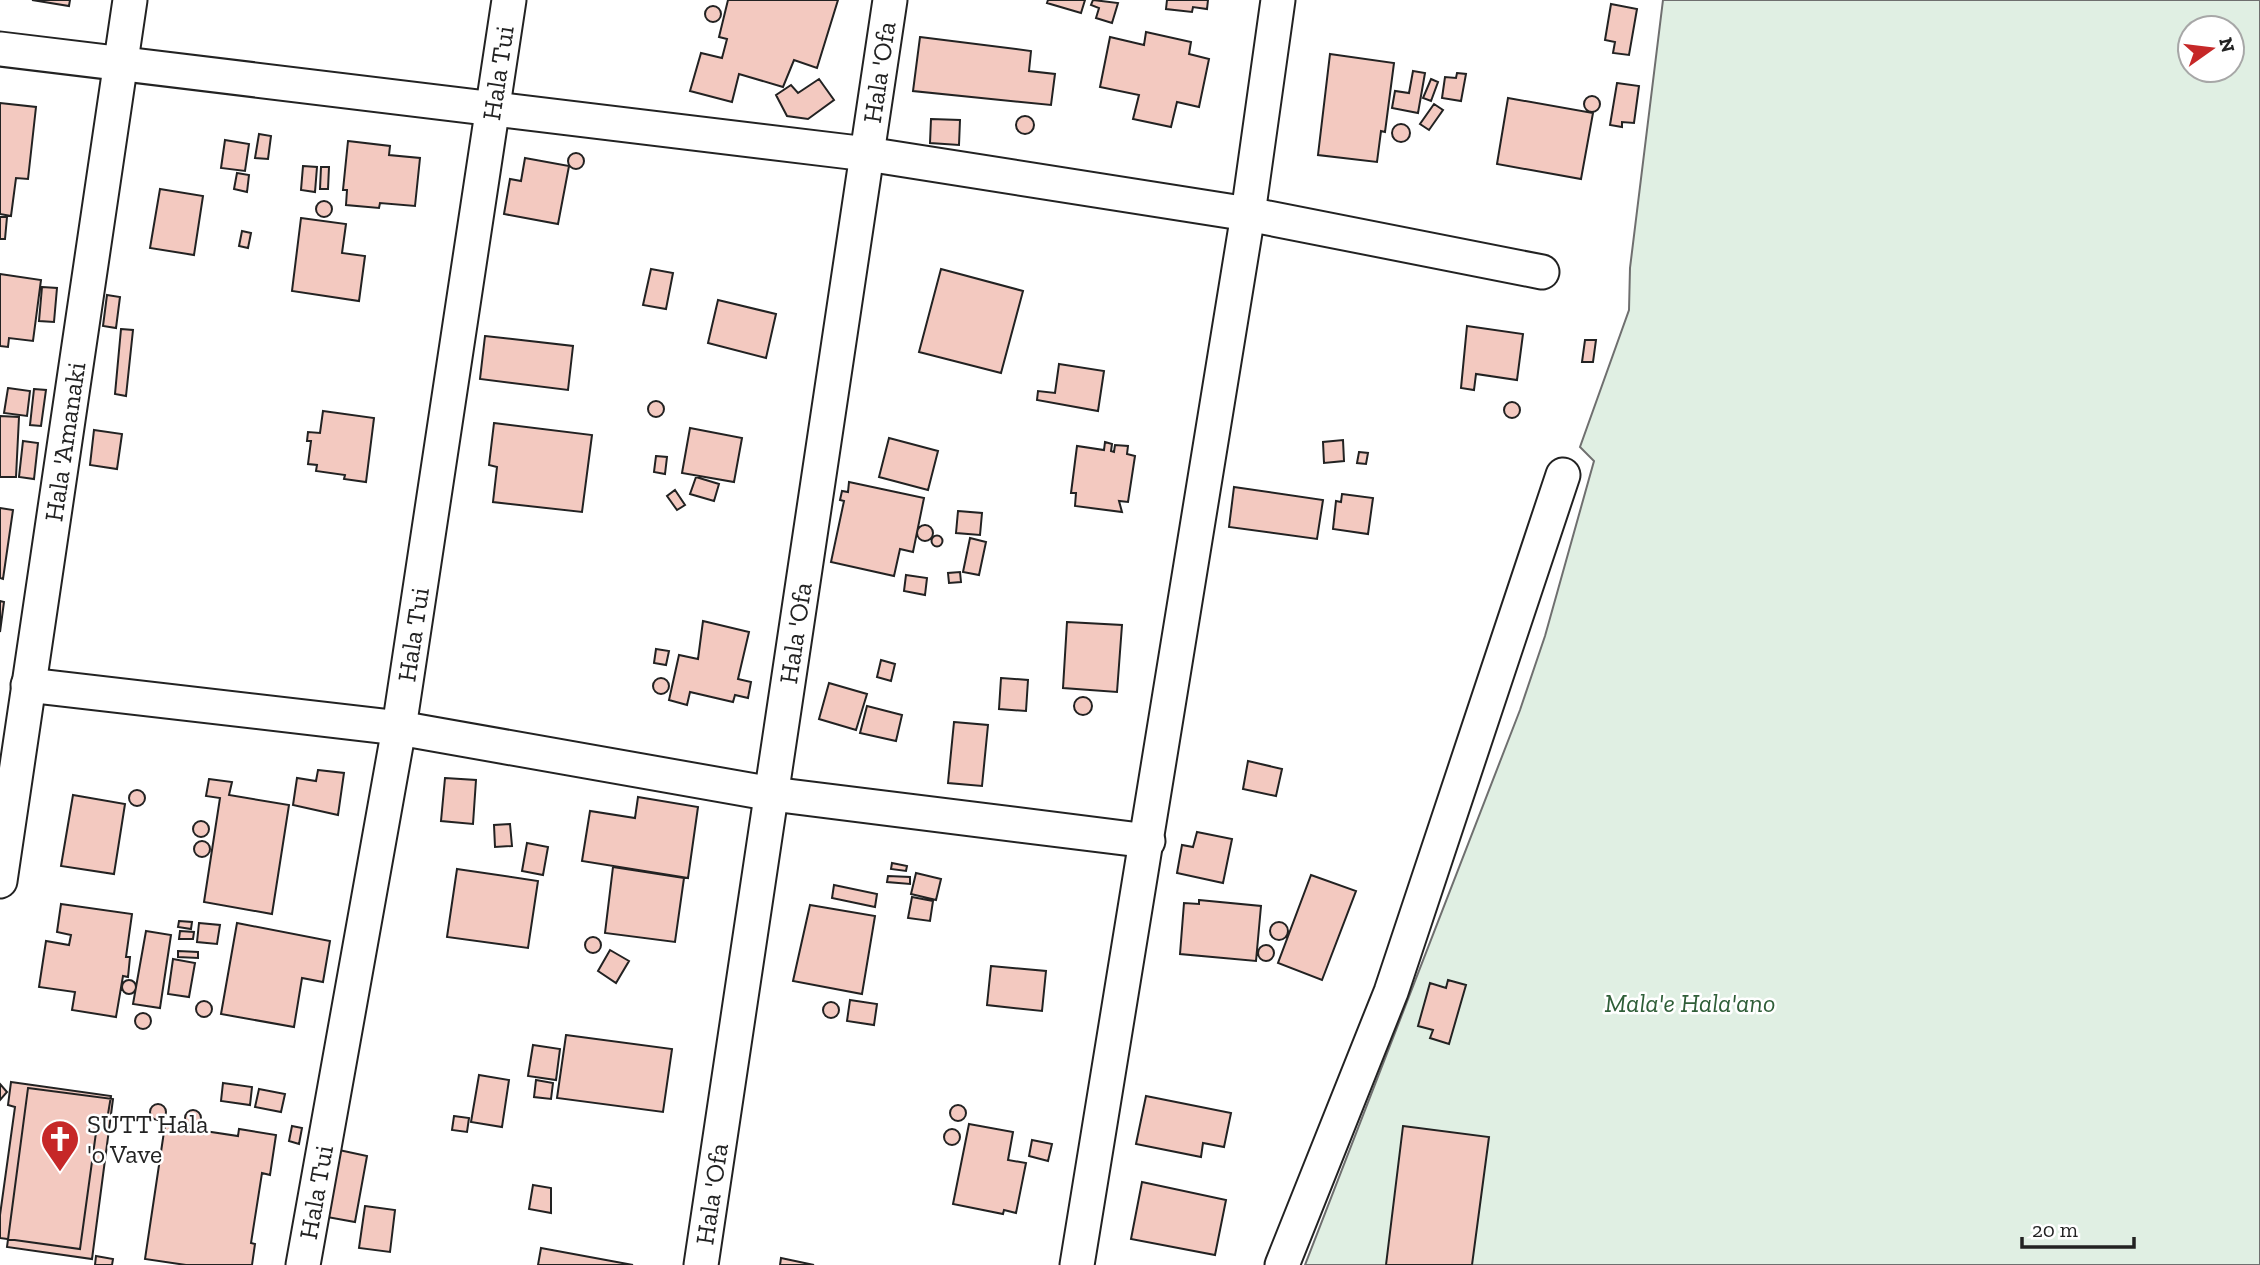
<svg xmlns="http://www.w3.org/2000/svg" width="2260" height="1265" viewBox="0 0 2260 1265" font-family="'Zilla Slab',serif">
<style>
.green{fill:#e0efe3;stroke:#6f6f6f;stroke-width:2;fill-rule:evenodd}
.building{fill:#f3c9c0;stroke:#222;stroke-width:2}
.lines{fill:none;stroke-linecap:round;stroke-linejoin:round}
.minor-casing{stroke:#222;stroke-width:37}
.minor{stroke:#fff;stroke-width:33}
.labels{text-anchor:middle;stroke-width:5;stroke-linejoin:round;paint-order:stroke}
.street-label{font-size:26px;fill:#222;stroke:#fff}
.park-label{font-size:26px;font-style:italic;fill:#2f5e38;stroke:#fff}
.poi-label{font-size:26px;fill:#222;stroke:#fff;text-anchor:start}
</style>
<rect width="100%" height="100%" fill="#fff"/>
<path class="green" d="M1663 0H2260V1265H1305L1520 710 1545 636 1594 461 1580 447 1629 310 1630 268ZM2190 28H2232V70H2190Z"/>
<path class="building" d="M32 0H70L69 6Z
M728 0H838L817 68 794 60 783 87 739 74 732 102 690 91 701 53 722 58 727 39 719 37Z
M1048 0H1085L1081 13 1047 3Z
M1093 0 1118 3 1112 23 1096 18 1099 8 1091 5Z
M1167 0H1208L1207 9 1193 7 1192 12 1166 9Z
M1611 4 1637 9 1629 55 1613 53 1615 42 1605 40Z
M705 14a8 8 0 1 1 16 0a8 8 0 1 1-16 0Z
M1146 32 1191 42 1189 54 1209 59 1199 107 1177 102 1171 127 1133 119 1139 95 1100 87 1110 37 1144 45Z
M920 37 1031 51 1029 71 1055 74 1051 105 913 91Z
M1330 54 1394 63 1385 132 1381 131 1377 162 1318 155Z
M1413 71 1425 73 1418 113 1392 108 1395 91 1409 93Z
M1457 73 1466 74 1461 101 1442 98 1445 77 1456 78Z
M819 79 834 100 808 119 787 116 776 95 791 85 798 93Z
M1431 79 1438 82 1431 101 1423 98Z
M1617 83 1639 86 1634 123 1622 122V127L1610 125Z
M1584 104a8 8 0 1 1 16 0a8 8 0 1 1-16 0Z
M1508 98 1593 113 1581 179 1497 164Z
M0 103 36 107 28 179 16 178 11 216 0 214Z
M1434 104 1443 110 1429 130 1420 124Z
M1016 125a9 9 0 1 1 18 0a9 9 0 1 1-18 0Z
M931 119 960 120 959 145 930 143Z
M1392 133a9 9 0 1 1 18 0a9 9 0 1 1-18 0Z
M259 134 271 136 268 159 255 158Z
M225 140 249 144 245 171 221 168Z
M348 141 390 146 389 155 420 158 415 206 380 203 379 208 346 205 347 190H343Z
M568 161a8 8 0 1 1 16 0a8 8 0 1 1-16 0Z
M525 158 569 166 558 224 504 214 510 179 521 181Z
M303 166 317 167 315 192 301 190Z
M321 167H329L328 189H320Z
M237 173 249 175 247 192 234 189Z
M160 189 203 196 194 255 150 248Z
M316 209a8 8 0 1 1 16 0a8 8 0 1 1-16 0Z
M0 217H7L5 239H0Z
M301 218 346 224 342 253 365 256 359 301 292 291Z
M242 231 251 233 248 248 239 246Z
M651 269 673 273 666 309 643 305Z
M941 269 1023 291 1001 373 919 352Z
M0 274 41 280 33 341 9 338 8 347 0 346Z
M42 287 57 288 54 322 39 321Z
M107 295 120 297 116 328 103 326Z
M718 300 776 314 766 358 708 343Z
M1467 326 1523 334 1517 380 1476 374 1474 390 1461 388Z
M121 329 133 330 126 396 115 394Z
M485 336 573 346 568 390 480 379Z
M1585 340H1596L1593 362H1582Z
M1059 364 1104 371 1098 411 1037 400 1038 391 1055 393Z
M8 388 30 391 27 416 4 413Z
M34 389 46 390 41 426 30 425Z
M648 409a8 8 0 1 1 16 0a8 8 0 1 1-16 0Z
M1504 410a8 8 0 1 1 16 0a8 8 0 1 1-16 0Z
M323 411 374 418 366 482 344 479 345 475 316 471 317 465 308 464 311 441H307L308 432 320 433Z
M0 416 19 417 16 477H0Z
M494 423 592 435 582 512 493 502 497 467 489 465Z
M690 428 742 438 734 482 682 473Z
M94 430 122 434 117 469 90 465Z
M889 438 938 451 928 490 879 477Z
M1343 440 1344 461 1324 463 1323 442Z
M23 441 38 443 34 479 19 477Z
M1105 442 1112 444 1111 451 1114 452 1115 445 1128 446 1127 454 1135 456 1128 502 1119 501 1122 512 1075 506 1076 493H1071L1077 446 1104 450Z
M1359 452 1368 453 1366 464 1357 463Z
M656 456 667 457 665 474 654 472Z
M696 477 719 484 714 501 690 494Z
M849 482 924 498 913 552 900 549 894 576 831 562 844 501 840 500 842 491 848 492Z
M1234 487 1323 500 1317 539 1229 527Z
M675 490 685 505 677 510 667 496Z
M1342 494 1373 498 1368 534 1333 529 1336 501 1341 502Z
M0 508 13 510 3 579 0 578Z
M958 511 982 513 980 535 956 533Z
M917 533a8 8 0 1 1 16 0a8 8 0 1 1-16 0Z
M931.5 541a5.5 5.5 0 1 1 11 0a5.5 5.5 0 1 1-11 0Z
M970 538 986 542 979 575 963 572Z
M960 572 961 582 949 583 948 573Z
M906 575 927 578 925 595 904 591Z
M0 601 4 602 0 632Z
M703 621 749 632 738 679 751 682 748 698 735 695 733 702 690 692 687 705 669 700 679 655 698 659Z
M1067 622 1122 625 1117 692 1063 688Z
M656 649 669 651 666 665 654 663Z
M881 660 895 664 891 681 877 677Z
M653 686a8 8 0 1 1 16 0a8 8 0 1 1-16 0Z
M1001 678 1028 680 1026 711 999 709Z
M829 683 867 694 856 730 819 719Z
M1074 706a9 9 0 1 1 18 0a9 9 0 1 1-18 0Z
M867 706 902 715 896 741 860 733Z
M954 722 988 725 982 786 948 783Z
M1248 761 1282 769 1276 796 1243 789Z
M318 770 344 773 338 815 293 805 297 778 316 781Z
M445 778 476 780 473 824 441 821Z
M209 779 232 782 229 795 289 805 272 914 204 902 220 798 206 796Z
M129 798a8 8 0 1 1 16 0a8 8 0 1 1-16 0Z
M73 795 125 804 114 874 61 866Z
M638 797 698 807 688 878 582 861 590 811 635 818Z
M193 829a8 8 0 1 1 16 0a8 8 0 1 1-16 0Z
M510 824 512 846 495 847 494 825Z
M1197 832 1232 839 1223 883 1177 873 1182 845 1193 847Z
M194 849a8 8 0 1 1 16 0a8 8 0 1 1-16 0Z
M527 843 548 847 543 875 522 871Z
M892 863 907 866 906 871 891 869Z
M613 867 684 878 675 942 605 933Z
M457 869 538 881 528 948 447 937Z
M916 873 941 879 936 900 911 894Z
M1311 875 1356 891 1322 980 1278 963Z
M888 876 910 877V884L887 882Z
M834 885 877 894 875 907 832 898Z
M912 897 933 901 930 921 908 918Z
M1199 900 1261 906 1256 961 1180 954 1184 903 1199 904Z
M61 904 132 914 126 957H130L128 977 123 976 116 1017 72 1010 75 992 39 987 46 941 69 945 71 935 57 932Z
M810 905 875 916 862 994 793 981Z
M179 921 192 922 191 929 178 927Z
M1270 931a9 9 0 1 1 18 0a9 9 0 1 1-18 0Z
M199 923 220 925 217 944 197 942Z
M237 923 330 941 323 982 302 978 294 1027 221 1014Z
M146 931 171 935 160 1008 133 1004Z
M180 931 194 932 193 939H179Z
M585 945a8 8 0 1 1 16 0a8 8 0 1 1-16 0Z
M1258 953a8 8 0 1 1 16 0a8 8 0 1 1-16 0Z
M610 950 629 961 616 983 598 971Z
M178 951 198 952V958L178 957Z
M173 959 195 963 189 997 168 994Z
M991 966 1046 971 1042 1011 987 1005Z
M1448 980 1466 985 1449 1044 1430 1038 1433 1030 1418 1026 1430 983 1446 988Z
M122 987a7 7 0 1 1 14 0a7 7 0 1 1-14 0Z
M850 1000 877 1004 874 1025 847 1021Z
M196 1009a8 8 0 1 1 16 0a8 8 0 1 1-16 0Z
M823 1010a8 8 0 1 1 16 0a8 8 0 1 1-16 0Z
M135 1021a8 8 0 1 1 16 0a8 8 0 1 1-16 0Z
M566 1035 672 1049 663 1112 557 1098Z
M533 1045 560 1049 556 1080 528 1076Z
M479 1075 509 1080 502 1127 471 1122Z
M536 1080 553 1083 551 1099 534 1097Z
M11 1082 111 1096 107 1120 98 1118 80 1249 0 1238V1215L15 1107 8 1105Z
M223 1083 252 1087 250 1105 221 1101Z
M0 1084 7 1092 0 1100Z
M28 1088 113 1099 92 1259 7 1247Z
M259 1089 285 1094 281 1112 255 1107Z
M1146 1096 1231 1113 1224 1147 1203 1143 1201 1157 1136 1144Z
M150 1112a8 8 0 1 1 16 0a8 8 0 1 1-16 0Z
M950 1113a8 8 0 1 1 16 0a8 8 0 1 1-16 0Z
M185 1118a8 8 0 1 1 16 0a8 8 0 1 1-16 0Z
M454 1116 469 1118 467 1132 452 1130Z
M969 1124 1013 1132 1008 1160 1026 1163 1016 1213 1004 1210 1003 1214 953 1204Z
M165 1125 238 1136 239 1129 276 1135 270 1175 262 1173 251 1243 255 1244 252 1265H186L145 1259Z
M292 1126 302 1128 299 1144 289 1141Z
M1403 1126 1489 1137 1472 1265H1386Z
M944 1137a8 8 0 1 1 16 0a8 8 0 1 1-16 0Z
M1032 1140 1052 1144 1048 1161 1029 1156Z
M339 1150 367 1156 355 1222 327 1217Z
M1142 1182 1226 1200 1215 1255 1131 1239Z
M533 1185 551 1188V1213L529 1209Z
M365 1206 395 1210 390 1252 359 1248Z
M541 1248 633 1265H538Z
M96 1256 113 1259 112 1265H95Z
M781 1258 814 1265H780Z"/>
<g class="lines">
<defs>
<g id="minor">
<path d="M0 49 867 154 1248 214 1542 272"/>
<path d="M28 685 399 728 772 794 1148 841"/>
<path id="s1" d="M0 881 130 0"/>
<path id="s2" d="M303 1265 399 728 509 0"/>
<path id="s3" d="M701 1265 890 0"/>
<path d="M1077 1265 1248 214 1278 0"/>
<path d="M1282 1265 1391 992 1563 475"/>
</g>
</defs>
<use href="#minor" class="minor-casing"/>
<use href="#minor" class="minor"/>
</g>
<defs>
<symbol id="church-pin" viewBox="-11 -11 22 30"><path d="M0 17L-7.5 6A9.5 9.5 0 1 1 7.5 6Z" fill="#c62828" stroke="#fff"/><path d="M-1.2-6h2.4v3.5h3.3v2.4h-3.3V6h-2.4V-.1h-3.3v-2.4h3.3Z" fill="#fff"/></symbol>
</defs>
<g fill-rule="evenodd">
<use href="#church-pin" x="38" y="1117" width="44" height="60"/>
</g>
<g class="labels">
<g class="street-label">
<text dy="9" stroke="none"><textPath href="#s3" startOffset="1206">Hala 'Ofa</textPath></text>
<text dy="9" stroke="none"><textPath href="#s2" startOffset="1208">Hala Tui</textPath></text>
<text dy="9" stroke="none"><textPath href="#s1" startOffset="444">Hala 'Amanaki</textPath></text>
<text dy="9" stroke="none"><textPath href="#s3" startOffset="639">Hala 'Ofa</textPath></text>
<text dy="9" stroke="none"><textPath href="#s2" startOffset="640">Hala Tui</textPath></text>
<text dy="9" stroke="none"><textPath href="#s2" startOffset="74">Hala Tui</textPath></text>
<text dy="9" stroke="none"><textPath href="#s3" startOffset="72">Hala 'Ofa</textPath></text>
</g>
<g class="park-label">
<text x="1690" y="1012">Mala'e Hala'ano</text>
</g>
<g class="poi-label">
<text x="87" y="1133">SUTT Hala<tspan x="87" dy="30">'o Vave</tspan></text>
</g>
</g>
<g transform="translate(2211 49) rotate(76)"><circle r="33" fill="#ffffff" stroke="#a7a7a7" stroke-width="2"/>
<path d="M0-5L12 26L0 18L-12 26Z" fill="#c62828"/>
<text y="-10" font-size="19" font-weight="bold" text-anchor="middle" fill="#222222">N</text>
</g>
<path d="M2022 1237v10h112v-10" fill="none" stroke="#222222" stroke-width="3.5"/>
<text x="2032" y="1237" font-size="21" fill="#222222" stroke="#ffffff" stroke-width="5" paint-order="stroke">20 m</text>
</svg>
